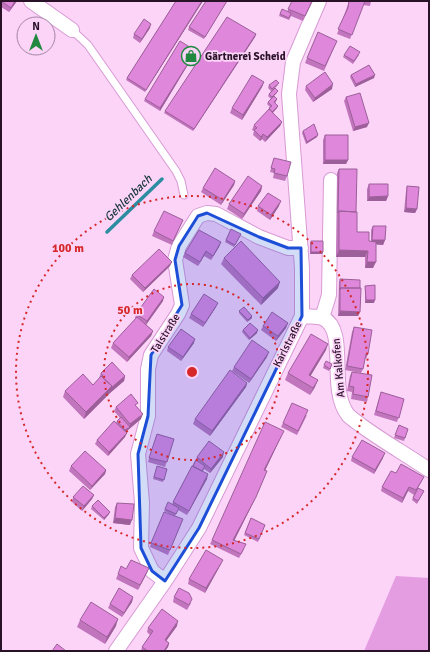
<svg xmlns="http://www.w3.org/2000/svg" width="430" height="652" viewBox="0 0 430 652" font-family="Signika,sans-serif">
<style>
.green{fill:#e59de2}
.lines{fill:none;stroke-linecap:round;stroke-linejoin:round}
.stream{stroke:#2c8ca0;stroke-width:3.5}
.lane-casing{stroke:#d89ad4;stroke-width:9}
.street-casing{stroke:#d89ad4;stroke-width:16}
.lane{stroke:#fff;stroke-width:7}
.street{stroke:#fff;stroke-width:14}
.wall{fill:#c075bc}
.shaded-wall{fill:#9c5f99}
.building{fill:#df88db;stroke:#9c5f99}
.marked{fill:#1d4ed8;fill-opacity:0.2;stroke:#1d4ed8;stroke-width:3;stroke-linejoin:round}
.ring{fill:none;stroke:#d62828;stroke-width:2;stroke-dasharray:2 4}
.labels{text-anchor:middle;stroke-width:3.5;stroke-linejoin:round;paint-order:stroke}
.poi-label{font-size:11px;font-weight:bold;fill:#291128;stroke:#fbd4f8;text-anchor:start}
.street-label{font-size:11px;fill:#291128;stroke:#fbd4f8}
.water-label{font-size:12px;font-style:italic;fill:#163438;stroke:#fbd4f8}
.centre{fill:#d62828;stroke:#fbd4f8;stroke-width:2}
.ring-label{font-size:12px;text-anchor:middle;font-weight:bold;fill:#d62828;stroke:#fbd4f8;stroke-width:3.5;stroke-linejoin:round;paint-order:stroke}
</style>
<rect width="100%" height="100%" fill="#fbd4f8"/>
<path class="green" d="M396 576 429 578V651H364Z"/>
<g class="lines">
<path class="stream" d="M107 232 162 179"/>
<defs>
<path id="lane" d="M72 30 88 45 176 171 181 181 184 195"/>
<path id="street" d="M31 1 72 30
M302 316C308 317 317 316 323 318 349 331 327 388 348 415 352 419 358 423 362 426 384 442 407 455 429 470
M322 318 329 295 331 180
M165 581 152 571 141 548 142 503 138 454 148 416V369L151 355 178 314 182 305 175 260 179 246 198 216 207 213 216 214 259 237 288 248H301
M116 651 165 581 199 528 302 316V268L289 94 293 62 319 1"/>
</defs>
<use href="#lane" class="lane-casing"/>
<use href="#street" class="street-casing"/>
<use href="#lane" class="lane"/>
<use href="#street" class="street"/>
</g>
<path class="wall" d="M1 1H17L9 12 1 7Z
M176 1H203L145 92 126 80 127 78Z
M227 1 204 39 188 30 189 27Z
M292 1H313L303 21 291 16 289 20 279 16 282 9 287 12Z
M349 1H371L370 6 363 5 350 39 337 34 346 10Z
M150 28 140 43 133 38 134 34Z
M256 34 255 37 193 131 164 113 165 111Z
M337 41 324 71 305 63 307 58Z
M196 51 160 111 144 101 145 99Z
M344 55H359L353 64 343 57Z
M351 75 374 78 355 87 350 77Z
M264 82 262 87 242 120 230 113 232 108Z
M269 85H278L275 88 277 93 274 96 277 99 276 102 275 103 278 106 277 108 273 113 282 122 280 126 265 142 262 139 260 141 253 135 254 131 252 130 254 125 268 111 270 107 267 104 268 102 271 99 268 96 269 94 271 91 268 88Z
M306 86 332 89 313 102 305 90Z
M346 97 367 127 353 131 344 101Z
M303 131 317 137 306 144 302 133Z
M325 135 348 160 346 164H323V140Z
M274 158 287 176 285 181 273 178 274 173 270 172Z
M339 169 356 212 357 232 369 241H371V230L373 226 385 240 383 245 376 244 373 268H365V257H336L337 173Z
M235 181 234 185 221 205 201 192 203 188Z
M369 184 388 196 386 201H367V189Z
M262 186 261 191 242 219 227 209 229 204Z
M407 186 417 209 415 213 404 212 406 191Z
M258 206H279L270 220 257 211Z
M183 220 172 245 152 236 154 231Z
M240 236 234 247 225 242 226 240Z
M311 241 323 252 322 254H310V244Z
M221 242 219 247 211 260 204 256 198 266 183 257 185 253Z
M224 258 278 288 261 305 221 264Z
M170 266 143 292 130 279 132 275Z
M340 279 360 312 358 316H338L339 282Z
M365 286 374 303H365Z
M163 301 146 325 153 331 151 336 127 362 111 348 113 343 136 319 135 318 136 314Z
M216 307 203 327 189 318 191 314Z
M239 311 252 316V318L247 322 239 313Z
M288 323 286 328 276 341 261 330 263 326Z
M354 327 368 354 366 359 365 358 363 369 361 373 345 370 352 332Z
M243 330 257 333 249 340 242 332Z
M194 343 181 361 167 351 168 347Z
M326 350 310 376 315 387 310 395 285 380 288 373Z
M267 357 249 383 232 371 234 367Z
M324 365 331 367 329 371 323 368Z
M352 372 368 397 367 402 351 399 352 392 347 391 350 376Z
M101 373 125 376 124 381 110 393 84 419 63 397 65 391 93 385 100 378H99Z
M247 383 246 387 210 436 193 424 195 419Z
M381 392 404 399 397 422 374 415Z
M116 407H137L141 419 126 432 125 437 108 456 95 444 97 440 116 423 117 421 120 418 114 411Z
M307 415 297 435 281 427 283 423Z
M399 425 408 429 404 441 394 438Z
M157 434 174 439 165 467 148 462Z
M282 435 265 470V476L254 501 234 541 244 549 239 558 210 544 212 540Z
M197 457H223L210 473 204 469 203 471 207 479 187 515 178 510 175 516 164 511 165 509 172 504Z
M352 457 383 458 374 474 351 461Z
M71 466 106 470 105 474 90 490 69 471Z
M157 466 167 469 163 482 153 479Z
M396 473 422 481 418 488 424 491 417 504 412 500 414 495 408 491 402 503 381 491 382 487Z
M94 495 92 499 82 511 72 502 73 497Z
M117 503 130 525 113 523 115 507Z
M92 506 109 514 104 520 91 509Z
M251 518 265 525 258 542 244 535Z
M183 519 168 555 150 547 151 543Z
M221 564 205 593 188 584 189 579Z
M149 568 138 590 116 579 118 574 126 569Z
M133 597 132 602 122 617 108 608 110 604Z
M174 597 191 603 187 610 173 602Z
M80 620 116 626 105 644 77 627Z
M177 626 166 641 169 643 168 647 165 651H141L142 647 150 635 147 632 148 628Z"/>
<path class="shaded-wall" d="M15 1H17L9 12 11 8Z
M202 1H203L145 92 146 90Z
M151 24 150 28 140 43 142 39Z
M256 34 255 37 193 131 194 129Z
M196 51 195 53 160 111V108Z
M375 75 374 78 355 87 356 84Z
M264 82 262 87 242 120 243 115Z
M333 84 332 89 313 102 315 98Z
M278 106 277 108 271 114 272 112Z
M282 122 280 126 265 142 267 137Z
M369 123 367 127 353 131 355 127Z
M263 134 262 139 260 141 261 137Z
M318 135 317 137 306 144 307 142Z
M325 160H348L346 164H323Z
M235 181 234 185 221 205 223 200Z
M262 186 261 191 242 219 244 214Z
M388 196 386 201H367L369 197Z
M281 201 279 206 270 220 271 215Z
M406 208 417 209 415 213 404 212Z
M372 240H385L383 245 371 244Z
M221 242 219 247 211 260 213 256Z
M339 250 368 251 365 257H336Z
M206 251 204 256 198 266 200 262Z
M311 252H323L322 254H310Z
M172 262 170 266 143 292 145 288Z
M367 262H376L373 268H365Z
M280 282 278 288 261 305 263 298Z
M164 297 163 301 145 326 147 321Z
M366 300H375L374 303H365Z
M218 303 216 307 203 327 205 323Z
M340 311 360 312 358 316H338Z
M252 316V318L247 322 248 320Z
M288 323 286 328 276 341 278 336Z
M258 330 257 333 249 340 250 338Z
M153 331 151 336 127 362 129 357Z
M195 339 194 343 181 361 183 357Z
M328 344 326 350 307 382 309 375Z
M269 352 267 357 249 383 251 379Z
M125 376 124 381 110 393 84 419 86 412 112 386Z
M318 380 315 387 310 395 313 388Z
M247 383 246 387 210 436 212 431Z
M143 414 141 419 124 433 125 430 130 427V424Z
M284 431 282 435 263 475 264 470Z
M127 433 125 437 108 456 109 452Z
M224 452 223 457 210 473 211 469Z
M385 453 383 458 374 474 375 470Z
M106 470 105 474 90 490 92 486Z
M267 471 254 501 232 545 233 540Z
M208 474 207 479 187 515 189 511Z
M409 487 408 491 402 503 403 498Z
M94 495 92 499 82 511 84 506Z
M110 512 109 514 104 520V518Z
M115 518 132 520 130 525 113 523Z
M223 560 221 564 205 593 206 588Z
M149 568 147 573 138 590 140 585Z
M133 597 132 602 122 617 124 613Z
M118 619 116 626 105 644 107 637Z
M178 621 177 626 164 644 165 640Z
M169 643 168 647 165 651H164Z"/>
<path class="building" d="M1 1H15L11 8Z
M176 1H202L146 90 127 78Z
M206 1H227L205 37 189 27Z
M292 1H312L305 16 288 9Z
M349 1H365L352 35 338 29 348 8Z
M282 9 291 13 289 18 280 14Z
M227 17 256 34 194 129 165 111Z
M144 19 151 24 142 39 134 34Z
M318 32 337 41 325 66 307 58Z
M180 41 196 51 160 108 145 99Z
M350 46 360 52 354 61 344 55Z
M369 65 375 75 356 84 351 75Z
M325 72 333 84 315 98 306 86Z
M252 75 264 82 243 115 232 108Z
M276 80 279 83 272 89 269 85Z
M275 88 278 91 272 97 269 94Z
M360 93 369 123 355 127 346 97Z
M274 96 277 99 274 102 278 106 272 112 269 108 272 106 268 102Z
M269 109 282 122 267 137 263 134 261 137 254 130 257 128 254 125Z
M314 124 318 135 307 142 303 131Z
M325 135H348V160H325Z
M274 158 291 162 287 176 274 173 275 169 271 168Z
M215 168 235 181 223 200 203 188Z
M339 169H357L356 212 339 211 338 213Z
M248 176 262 186 244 214 229 204Z
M369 184H388V196L369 197Z
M407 186 419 187 417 209 406 208Z
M268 193 281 201 271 215 258 206Z
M164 211 183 220 173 241 154 231Z
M339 211 357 212V232H369V241L376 242V262H367L368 251 339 250Z
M373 226H386L385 240H372Z
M231 229 241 234 235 245 226 240Z
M199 230 221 242 213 256 206 251 200 262 185 253Z
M241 241 280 282 263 298 224 258Z
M311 241H323V252H311Z
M159 249 172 262 145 288 132 275Z
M340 279 360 280V288H340V290Z
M375 285V300H366L365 286Z
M340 288H361L360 312 340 311Z
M154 289 164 297 147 321 136 314Z
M204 294 218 303 205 323 191 314Z
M244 307 252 316 248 320 239 311Z
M272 312 288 323 278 336 263 326Z
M137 317 153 331 129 357 113 343Z
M250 323 258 330 250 338 243 330Z
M354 327 372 330 368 354H366L363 369 347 366Z
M181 329 195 339 183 357 168 347Z
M311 334 328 344 309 375 318 380 313 388 288 373Z
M252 340 269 352 251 379 234 367Z
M326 361 332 364 330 369 324 365Z
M112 362 125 376 111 388 112 386 102 377 103 376 101 373Z
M230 370 247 383 212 431 195 419Z
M352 372 372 375 368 397 353 394 354 387 349 386Z
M83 374 93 385 101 376 112 386 86 412 65 391Z
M381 392 404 399 399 418 376 411Z
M131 394 138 403 135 405 143 414 130 424 116 407Z
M292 403 308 410 298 431 283 423Z
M121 417 130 427 125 430 117 421Z
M114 421 127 433 109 452 97 440Z
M265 422 284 431 264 470 267 471 256 497 233 540 246 544 241 554 212 540Z
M399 425 408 429 405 438 395 435Z
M157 434 174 439 167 462 149 458Z
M362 440 385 453 375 470 352 457Z
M209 441 224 452 211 469 197 457Z
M85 451 106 470 92 486 71 466Z
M196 460 205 466 202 471 193 466Z
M401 464 424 477 416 490 409 487 403 498 382 487 391 471 396 473Z
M157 466 167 469 164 480 154 477Z
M192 466 208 474 189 511 173 502Z
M83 486 94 495 84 506 73 497Z
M418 488 424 491 418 501 413 498Z
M98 500 110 512 104 518 92 506Z
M168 502 179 508 176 514 165 509Z
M117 503 134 504 132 520 115 518Z
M164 512 183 519 170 550 151 543Z
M251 518 265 525 259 539 245 533Z
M206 550 223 560 206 588 189 579Z
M131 560 149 568 140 585 118 574 121 566 126 569Z
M119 588 133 597 124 613 110 604Z
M179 588 189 593 192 599 189 605 174 597Z
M91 602 118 619 107 637 80 620Z
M162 609 178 621 165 640 169 643 164 651H148L142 647 153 631 148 628Z
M57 644 66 651H52Z"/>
<path class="marked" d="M207 213 259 237 288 248H301L302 316 199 528 165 581 152 571 141 548 138 454 148 416 151 355 182 305 175 260 179 246 198 216Z"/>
<g class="ring">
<circle cx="192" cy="372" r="88"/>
<circle cx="192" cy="372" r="176"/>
</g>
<defs>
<symbol id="shop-ring" viewBox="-11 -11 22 22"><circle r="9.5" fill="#fbd4f8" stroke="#20893f" stroke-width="1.5"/><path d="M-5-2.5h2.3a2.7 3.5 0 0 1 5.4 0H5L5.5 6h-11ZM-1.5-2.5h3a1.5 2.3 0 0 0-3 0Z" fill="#20893f"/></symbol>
</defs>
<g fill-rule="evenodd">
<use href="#shop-ring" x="180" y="45" width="22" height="22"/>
</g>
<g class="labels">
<g class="poi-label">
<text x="205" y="60">Gärtnerei Scheid</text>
</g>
<g class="street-label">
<text transform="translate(165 333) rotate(-58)" y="4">Talstraße</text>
<text transform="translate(287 344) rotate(-63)" y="4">Karlstraße</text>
<text transform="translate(338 368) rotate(-95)" y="4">Am Kalkofen</text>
</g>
<g class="water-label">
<text transform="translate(128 198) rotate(-44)" y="4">Gehlenbach</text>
</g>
</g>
<circle cx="192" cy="372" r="6" class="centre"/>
<g class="ring-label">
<text x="68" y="252">100 m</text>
<text x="130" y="314">50 m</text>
</g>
<rect width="430" height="652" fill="none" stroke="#291128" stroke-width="4"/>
<g transform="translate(36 36)"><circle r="19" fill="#fbd4f8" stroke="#a786a5"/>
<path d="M0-3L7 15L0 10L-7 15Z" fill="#20893f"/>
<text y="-6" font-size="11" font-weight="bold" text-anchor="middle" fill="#291128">N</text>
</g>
</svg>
